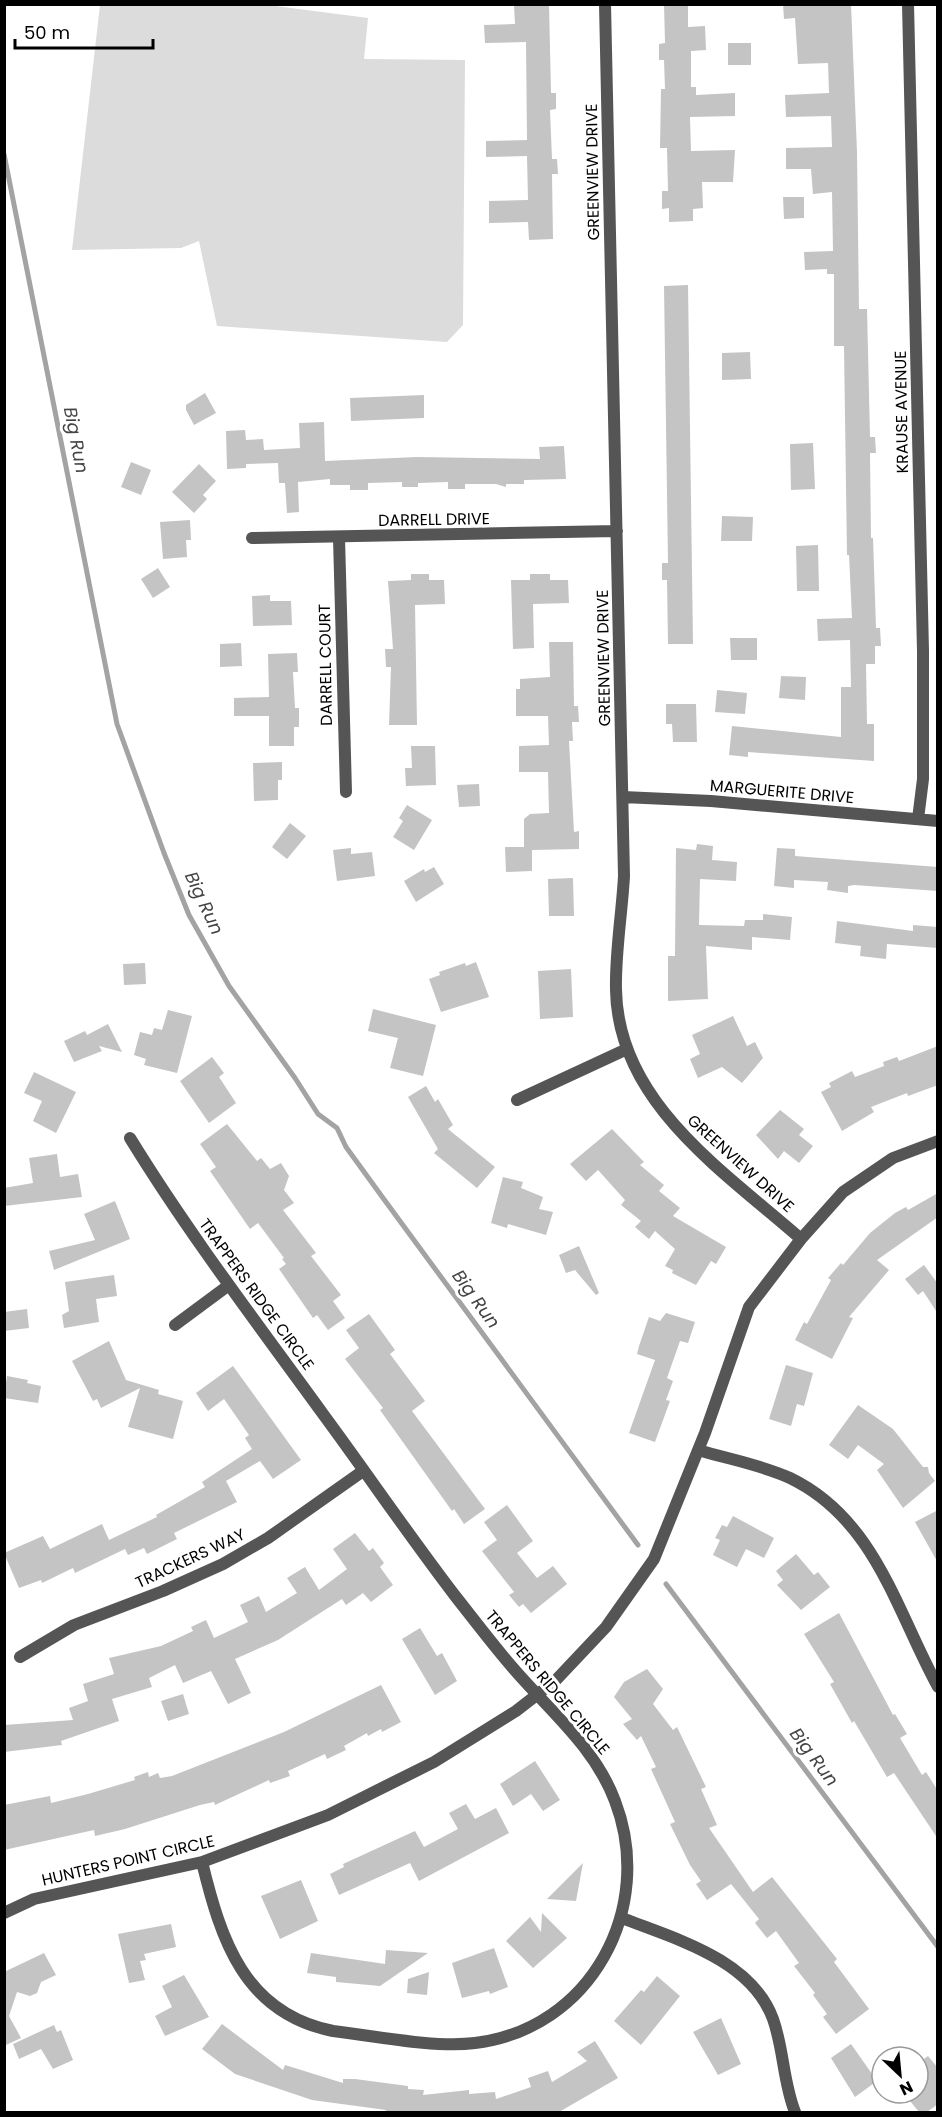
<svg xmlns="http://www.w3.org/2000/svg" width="942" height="2117" viewBox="0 0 942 2117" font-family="Poppins,sans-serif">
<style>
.green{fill:#dcdcdc}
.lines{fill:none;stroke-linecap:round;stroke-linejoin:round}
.stream{stroke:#a3a3a3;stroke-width:5}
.building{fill:#c4c4c4}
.minor{stroke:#555;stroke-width:12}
.labels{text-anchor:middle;stroke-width:6;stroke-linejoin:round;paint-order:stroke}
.street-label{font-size:16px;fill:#000;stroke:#fff}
.water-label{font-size:18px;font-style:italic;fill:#444;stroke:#fff}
</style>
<rect width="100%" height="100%" fill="#fff"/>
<path class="green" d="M260 4 368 18 364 59 465 60 463 325 447 342 217 326 199 241 181 248 72 250 100 5Z"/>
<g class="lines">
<path class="stream" d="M4 154 117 724 164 853 189 915 229 986 295 1078 318 1114 337 1128 346 1147 383 1198 638 1545
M666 1584 938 1947"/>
</g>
<path class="building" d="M524 4H549L551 93H556V109L550 110 552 159H557L558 174H552L553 239 529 240 528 222 489 223V201L528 200 527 156 486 157V141L527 140 526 42 485 43 484 25 515 24 514 6Z
M664 4H688V27L705 26 706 50 691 51V87H696V95L735 93V116L690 117 691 151 735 150 733 182H702L703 208 693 209V221L669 222V208L662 209V191H668L667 148H660L661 89H665L664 60H659V44L665 43Z
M783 4H851L857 152 859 309H867L870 437H875L876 453H870L871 538H873L876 628H880L881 646H875V664H866L867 724H874V761L748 752V757L729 755 732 726 841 737V687H851L850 640 818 641 817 619 852 618 849 555H847L844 346H834V274H827V269L805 270 804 252 833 251 832 192 813 194 811 169H786V148L832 147 831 116 786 117 785 95 829 93 828 63 798 64 795 18 784 19Z
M728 43H751V65H728Z
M783 197H804V218L784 219Z
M688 285 693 644H668L667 580H662V563H668L664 286Z
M750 352 751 379 722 380V353Z
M205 393 216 413 194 425 186 410V405Z
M424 395V418L351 421 350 398Z
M324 422 325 461 417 457 540 459 539 447 564 446 566 479 524 480V484H506V487L496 484H465V489H448V482L418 483V487H402V482L368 483V490H350V485H330V479L298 482 299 512 287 513 285 483H279L278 463 246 464V468L227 469 226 431 245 430 246 440 263 439 264 450 300 448 299 423Z
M813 443 815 489 791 490 790 444Z
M131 462 151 470 141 495 121 487Z
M199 464 216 481 203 495 207 499 194 513 172 492Z
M722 516 753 517 752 541H721Z
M190 520 191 540H186L187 557 163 559 160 522Z
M818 545 819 591H797L796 546Z
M158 568 170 587 153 598 141 579Z
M411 574H429V580H444L445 604 415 605 417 725H389L391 667H386L385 649H393L388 581 411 580Z
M530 574H550V580H568L569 603 533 604 534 648 513 649 511 580H530Z
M270 595V601H291L292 625 253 626 252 596Z
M730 638H757V660H731Z
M549 642H573L574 706H578L579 722H572L573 741H569L574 832 579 831V849L532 850V871L506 872 505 847H524V819L530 814 549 813 548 772H519V746L549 745 548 716H516V689H520V679L550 677Z
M241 643 242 666 220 667V644Z
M297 653 298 672H293L295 708H299V727H294V746H269V716H234V698L269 697 268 654Z
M781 676 806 677 805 700 779 698Z
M717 690 747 693 745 714 715 712Z
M666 704H696L697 742H673L672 724H666Z
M411 746H435L436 785 406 786 405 768H412Z
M282 762V780H278V800L254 801 253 763Z
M479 784 480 806 459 807 457 785Z
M407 805 432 820 414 850 393 837 403 821 399 818Z
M290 823 306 836 287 859 272 847Z
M697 844 713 846 712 860 737 862 736 881 700 879 699 925 744 926 745 920H763V914L792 917 790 940 752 937V950L706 946 708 999 668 1001V956H675L676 848 696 850Z
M351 848V854L372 852 375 876 337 881 333 850Z
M777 848 795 849V856L938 867V891L854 885 848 886V893L827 890 828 882 794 880V888L774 886Z
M434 867 444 884 416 902 404 881 424 869 425 872Z
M573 878 574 916H549L548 879Z
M837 921 913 931V925L938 927V948L887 944 886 959 860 956 861 946 835 943Z
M476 962 489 997 441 1012 429 979 440 975 439 972 465 963 466 966Z
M145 963 146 984 124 985 123 964Z
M571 969 573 1017 540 1019 538 971Z
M373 1009 436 1025 423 1076 390 1068 398 1038 368 1031Z
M168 1010 192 1016 177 1073 144 1065 146 1059 134 1055 140 1032 152 1035 154 1028 162 1030Z
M733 1016 747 1046 755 1042 763 1058 742 1083 722 1067 698 1078 690 1059 700 1054 692 1035Z
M108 1024 122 1052 99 1046 102 1051 74 1062 64 1041 85 1031 87 1035Z
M938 1046V1085L908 1096 907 1093 871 1107 874 1112 842 1131 821 1092 831 1087 829 1083 852 1071 855 1077 884 1066 883 1062 897 1057 899 1061Z
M212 1057 224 1073 219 1077 236 1103 209 1123 180 1081Z
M34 1072 76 1092 56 1133 33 1121 42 1101 24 1093Z
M426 1086 435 1102 438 1099 453 1125 448 1129 495 1167 477 1188 434 1153 438 1149 408 1097Z
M780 1110 804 1129 799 1135 813 1146 799 1163 784 1151 778 1159 756 1135Z
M227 1124 257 1161 261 1158 270 1169 281 1163 289 1176 284 1190 294 1203 283 1210 316 1253 311 1256 341 1295 333 1301 345 1318 328 1330 317 1315 313 1318 279 1269 286 1264 282 1259 284 1258 258 1223 250 1229 210 1171 216 1167 200 1144Z
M612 1129 644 1162 640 1165 664 1185 659 1191 680 1208 673 1216 726 1247 716 1264 711 1261 696 1285 672 1273 673 1270 665 1266 675 1249 655 1231 649 1239 635 1227 641 1221 621 1205 625 1200 598 1170 586 1181 570 1164Z
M57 1154 60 1177 78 1174 82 1197 4 1206V1188L33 1183 29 1158Z
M503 1177 523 1182 521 1188 543 1197 539 1209 553 1212 546 1235 508 1224 507 1228 491 1223Z
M938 1193V1217L877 1260 889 1270 849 1317 853 1318 832 1359 795 1340 804 1322 807 1324 831 1280 828 1278 841 1263 843 1265 870 1233 895 1213 906 1207 908 1210Z
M115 1201 130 1239 54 1270 49 1251 95 1240 84 1214Z
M579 1246 599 1293 596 1295 575 1270 566 1273 559 1255Z
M924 1265 938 1284V1314L923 1291 918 1295 905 1279Z
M114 1275 117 1296 96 1299 99 1322 64 1328 62 1315 69 1311 65 1282Z
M27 1309 29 1328 4 1331V1312Z
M666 1313 695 1322 688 1343 680 1341 667 1378 673 1381 666 1400 670 1401 655 1442 629 1433 655 1360 637 1354 639 1346 649 1317 660 1321Z
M369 1314 395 1350 390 1354 425 1401 412 1411 485 1509 464 1524 454 1509 452 1511 380 1410 383 1408 345 1359 359 1348 346 1330Z
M109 1341 126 1380 159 1390 158 1394 183 1401 173 1439 128 1427 140 1388 101 1408 97 1399 93 1401 72 1361Z
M786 1365 813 1373 804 1406 797 1404 791 1426 769 1419Z
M233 1366 301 1460 273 1479 260 1461 226 1481 237 1502 174 1533 177 1539 147 1554 144 1548 128 1555 125 1549 75 1573 73 1568 42 1583 41 1580 19 1588 4 1553 43 1536 50 1549 102 1524 109 1540 157 1517 156 1515 205 1487 202 1482 252 1449 245 1438 249 1435 224 1399 208 1411 196 1393Z
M7 1376 28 1380 27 1383 41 1386 38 1403 4 1398Z
M858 1405 893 1429 923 1467H928L929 1473 935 1481 903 1508 877 1470 884 1464 858 1445 848 1459 829 1445Z
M507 1505 533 1541 517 1553 537 1578 553 1566 567 1584 531 1613 523 1604 519 1607 509 1595 514 1592 482 1551 497 1540 484 1522Z
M938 1510V1563L915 1522Z
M733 1516 774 1538 764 1558 746 1549 737 1567 713 1555 720 1540 715 1538 722 1525 727 1527Z
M355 1533 369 1551 373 1548 384 1563 380 1567 393 1585 371 1602 363 1593 346 1605 342 1599 278 1640 235 1659 251 1693 228 1704 211 1671 183 1683 175 1665 149 1678 152 1687 112 1699 119 1721 61 1741 62 1745 4 1752V1725L73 1720 69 1708 88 1701 83 1684 114 1674 109 1658 161 1646 193 1631 191 1627 206 1620 214 1638 248 1622 240 1605 259 1596 266 1612 297 1593 287 1578 305 1567 319 1590 347 1569 333 1549Z
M796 1554 814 1575 818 1572 830 1587 801 1610 777 1585 783 1580 776 1571Z
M839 1613 893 1715 895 1714 907 1734 900 1738 922 1775 926 1772 938 1791V1839L894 1773 887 1777 854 1721 852 1723 830 1684 834 1682 804 1634Z
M420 1628 437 1656 442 1653 457 1681 435 1695 402 1639Z
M647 1669 663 1689 653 1704 673 1730 677 1727 706 1787 701 1789 717 1825 709 1828 753 1892 772 1877 837 1959 834 1962 869 2009 836 2034 823 2017 827 2014 813 1995 815 1993 794 1966 799 1963 776 1931 767 1938 755 1923 759 1919 731 1884 707 1900 696 1884 701 1881 690 1865 670 1824 675 1822 651 1769 656 1767 641 1736 637 1740 623 1724 632 1719 614 1697 624 1682Z
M381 1685 401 1722 382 1732 381 1729 368 1736 367 1733 344 1746 346 1750 327 1759 325 1754 288 1771 290 1776 270 1783 269 1780 215 1805 214 1802 200 1805 125 1829 95 1836 94 1830 4 1850V1805L50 1796 51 1803 88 1794 135 1780 134 1777 148 1772 149 1777 158 1773 160 1778 172 1776 284 1732Z
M183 1694 189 1714 168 1721 161 1701Z
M535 1761 560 1800 543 1811 531 1794 513 1806 500 1784Z
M466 1804 475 1819 496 1808 509 1833 419 1881 410 1863 339 1895 330 1874 344 1867 343 1864 415 1831 424 1847 458 1829 449 1813Z
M583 1863 576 1901 547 1899Z
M301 1880 318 1921 280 1939 261 1896Z
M542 1913 567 1938 533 1968 506 1941 530 1917 541 1932Z
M171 1924 176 1947 144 1954 146 1960 140 1961 145 1980 129 1983 118 1934Z
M494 1948 508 1987 490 1994 489 1991 462 1998 452 1963Z
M386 1950 428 1953 380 1986 336 1982V1977L307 1973 311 1953 385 1964Z
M44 1953 56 1975 41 1982 37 1993 30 1996 17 1992 9 2016 21 2038 4 2046V1972Z
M429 1972 427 1995 407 1993 408 1979Z
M184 1975 209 2017 165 2036 155 2016 172 2007 162 1986Z
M657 1976 680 1996 641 2045 614 2021 641 1990 644 1992Z
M721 2018 741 2064 718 2075 693 2032Z
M222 2024 283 2070 285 2065 343 2083V2079H355L408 2086V2089L424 2090 423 2095 469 2090V2094L495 2092 496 2099 531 2087 528 2078 548 2071 552 2082 587 2061 577 2052 595 2041 618 2078 559 2112H385L386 2110 312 2100 235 2074 202 2049Z
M54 2025 57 2032 61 2030 73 2060 53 2069 41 2049 19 2059 13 2044Z
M851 2044 877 2081 855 2097 831 2058Z
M928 2056 938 2068V2104L927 2112H919L910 2101 913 2099 909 2093H918V2063Z"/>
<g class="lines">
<path class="minor" d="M605 4 624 876C622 913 615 954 616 990 618 1103 725 1172 801 1239
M908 4 923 651V779L918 819
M252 538 617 531
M339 538 346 792
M623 797 711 801 938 821
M517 1100 627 1049
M130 1138C189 1234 257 1323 323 1414 368 1475 410 1537 456 1597 475 1621 493 1645 513 1668 549 1710 595 1747 615 1801 656 1908 591 2029 475 2043 434 2048 375 2036 333 2031 244 2013 221 1940 202 1862
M175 1325 229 1285
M698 1450C728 1459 762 1465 790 1478 875 1519 896 1610 938 1687
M20 1657 74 1625 163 1591 223 1564 268 1538 363 1471
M4 1913 34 1899 202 1862 328 1815 434 1762 516 1711 556 1680 606 1627 654 1559 705 1433 749 1307 801 1239 843 1192 893 1158 938 1141
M622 1918C675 1939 751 1959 773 2019 784 2050 783 2082 795 2112"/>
</g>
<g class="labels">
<g class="street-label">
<text transform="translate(592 172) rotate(-91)" y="6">GREENVIEW DRIVE</text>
<text transform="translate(901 412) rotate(-91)" y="6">KRAUSE AVENUE</text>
<text transform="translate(434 519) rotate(-1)" y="6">DARRELL DRIVE</text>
<text transform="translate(603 658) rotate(-91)" y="6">GREENVIEW DRIVE</text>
<text transform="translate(325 665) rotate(-91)" y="6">DARRELL COURT</text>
<text transform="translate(782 791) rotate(5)" y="6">MARGUERITE DRIVE</text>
<text transform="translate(741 1163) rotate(42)" y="6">GREENVIEW DRIVE</text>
<text transform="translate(257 1294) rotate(54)" y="6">TRAPPERS RIDGE CIRCLE</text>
<text transform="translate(190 1558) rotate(-25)" y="6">TRACKERS WAY</text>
<text transform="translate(548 1682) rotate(50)" y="6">TRAPPERS RIDGE CIRCLE</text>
<text transform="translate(128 1860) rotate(-13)" y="6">HUNTERS POINT CIRCLE</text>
</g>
<g class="water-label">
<text transform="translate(76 440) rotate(79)" y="6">Big Run</text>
<text transform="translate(204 903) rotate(65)" y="6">Big Run</text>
<text transform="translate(476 1299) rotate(54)" y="6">Big Run</text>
<text transform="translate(814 1757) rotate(53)" y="6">Big Run</text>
</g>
</g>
<rect width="942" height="2117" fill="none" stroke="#000000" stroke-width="12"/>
<g transform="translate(900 2075) rotate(154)"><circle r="28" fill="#ffffff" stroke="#999999" stroke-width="1.5"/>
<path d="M0-4.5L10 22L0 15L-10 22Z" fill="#000000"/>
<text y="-9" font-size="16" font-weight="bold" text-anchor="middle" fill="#000000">N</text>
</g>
<path d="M15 39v9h138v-9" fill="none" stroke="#000000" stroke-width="3"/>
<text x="24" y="39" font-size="18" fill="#000000" stroke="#ffffff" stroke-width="4.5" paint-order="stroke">50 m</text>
</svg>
